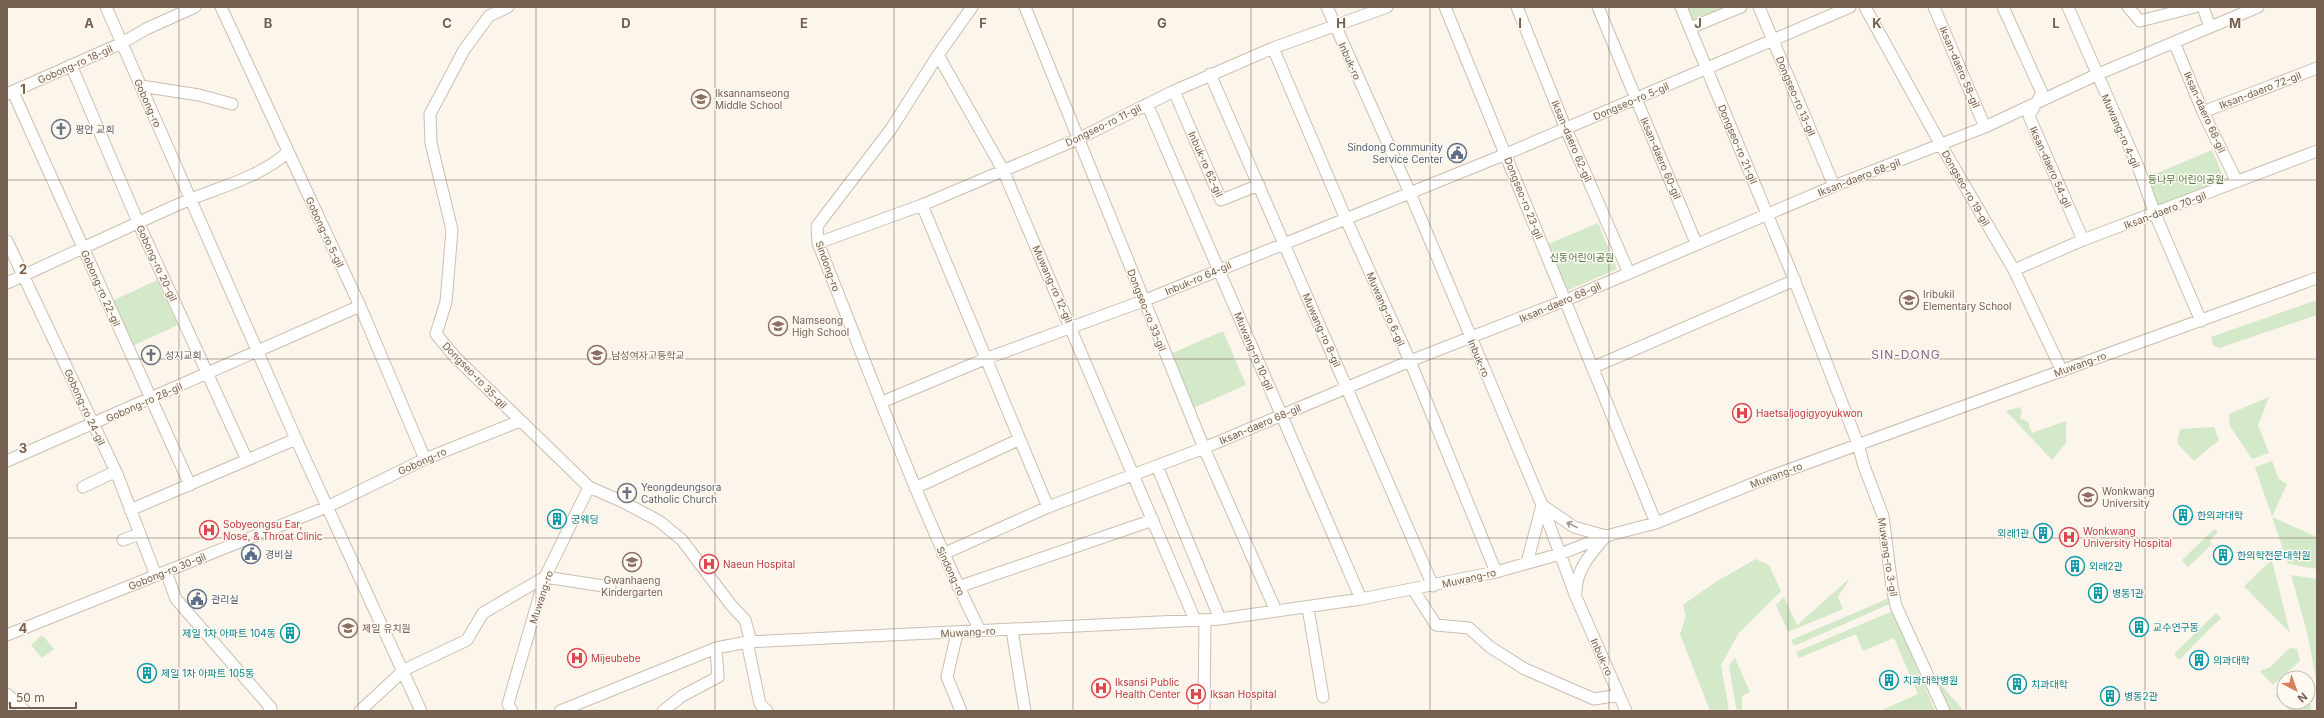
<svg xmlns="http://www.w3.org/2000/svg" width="2324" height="718" viewBox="0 0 2324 718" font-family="Inter,'Noto Sans KR',sans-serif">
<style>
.green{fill:#d4e8ca}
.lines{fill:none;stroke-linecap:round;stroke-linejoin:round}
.minor-casing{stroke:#ccbeb1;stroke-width:13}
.minor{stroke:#fff;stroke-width:11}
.oneway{stroke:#a5978d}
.grid{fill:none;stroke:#745f50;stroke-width:1;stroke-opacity:0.55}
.labels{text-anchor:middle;stroke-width:3;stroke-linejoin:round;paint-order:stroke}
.street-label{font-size:10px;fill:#745f50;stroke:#fef9f1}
.education-label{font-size:10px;fill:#785e54;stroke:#fef9f1;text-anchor:start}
.worship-label{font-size:10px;fill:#5b616d;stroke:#fef9f1;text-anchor:start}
.service-label{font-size:10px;fill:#4e5e75;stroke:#fef9f1;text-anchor:start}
.park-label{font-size:10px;fill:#547849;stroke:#fef9f1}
.health-label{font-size:10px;fill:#be3a42;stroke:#fef9f1;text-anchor:start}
.culture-label{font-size:10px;fill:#0d838f;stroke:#fef9f1;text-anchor:start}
.quarter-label{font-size:12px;letter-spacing:1px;fill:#84688f;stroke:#fef9f1}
.grid-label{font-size:13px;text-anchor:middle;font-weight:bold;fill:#745f50;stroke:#fef9f1;stroke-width:3;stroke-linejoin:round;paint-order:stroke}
</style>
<rect width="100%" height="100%" fill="#fbf5eb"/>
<path class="green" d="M1684 7H1734L1692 25Z
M2212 150 2225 180 2159 209 2146 178Z
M1598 223 1617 269 1566 291 1546 245Z
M157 280 178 325 132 346 112 301Z
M2317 300V315L2219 348 2213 345 2211 337Z
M1223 331 1246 385 1191 409 1168 355Z
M2269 397 2258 425 2269 453 2252 459 2230 426 2229 414Z
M2020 407 2022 412 2020 418 2028 422 2032 433 2066 421V443L2052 460 2006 411Z
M2214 427 2219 440 2194 461 2177 443 2180 429Z
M2272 461 2279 479 2287 484 2272 517 2317 537V569L2288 564 2255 467Z
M2214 529 2218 532 2210 541 2212 544 2188 567 2182 560Z
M1756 559 1769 565 1781 591 1738 634 1721 665 1729 711H1710L1680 634 1686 616 1683 605 1717 581Z
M2272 560 2290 633 2244 586Z
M2291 575 2317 579V683L2307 632Z
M1850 578 1838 597 1843 609 1788 632 1776 605 1784 597 1797 625Z
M1887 591 1892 603 1794 646 1791 640 1887 599Z
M1893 611 1935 711H1880L1918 694 1894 638 1863 651 1856 634 1799 658 1796 652Z
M2216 613 2221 618 2179 660 2174 654Z
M42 635 54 649 42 658 31 645Z
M2290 648 2297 649 2300 661 2273 685 2260 671 2270 667Z
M1735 658 1750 692 1742 696V711H1737L1736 707 1729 666Z
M1935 678 1964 711H1951Z
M2284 687V702H2308V694L2312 711H2290L2275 695Z"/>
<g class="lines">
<defs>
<path id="minor" d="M106 7 296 439 421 711
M221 7 360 306 425 459
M508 7 489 16 464 50 430 114 431 143 452 230 446 302 436 334 455 357 589 487 621 501 659 521 682 540 731 605 745 620 751 642
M972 7 938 55 891 129 817 226 818 243C870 373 918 505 980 631
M1025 7 1204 448 1276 611
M1327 7 1410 193 1542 505 1576 597 1626 711
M1445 7 1656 523
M1517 7 1566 129 1629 273
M1598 7 1696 243
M1681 7 1792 274 1858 444 1864 466 1883 516 1892 587 1896 606 1944 711
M1759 7 1834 186
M1865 7 1941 145 2014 270 2062 371
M1934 7 1985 127
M2003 7 2042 93 2029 116 2083 240
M2068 7 2139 169 2155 214 2201 321
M2128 7 2140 21 2195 7
M2203 7 2210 27
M1690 28 1741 7
M2174 42 2203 112 2237 182
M1273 48 1346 219 1410 361 1496 572
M938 55 1003 170 1195 620
M71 65 138 222 247 460
M1210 74 1433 586
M141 86 199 95 232 104
M1174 91 1221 200 1259 185
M13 92 190 485
M7 94 122 43 146 29 195 7
M1147 104 1361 599
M2203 112 2317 68
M922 205 1048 507
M7 241 117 474 156 576
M818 243 922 205 1078 139 1174 91 1273 48 1387 7
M2014 270 2083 240 2317 151
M7 283C66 256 125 228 184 202 219 187 259 178 288 152
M1594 367 1795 280
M882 402 985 359 1143 301 1506 154 1850 7
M7 461 360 306
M1157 466 1220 619
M83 487 110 474H117
M915 488 1018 440
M1542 505 1574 527 1606 536
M130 510 296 439
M123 540 139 534
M943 554 1048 507 1204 448 1410 361 1566 300 1834 186 1985 127 2096 75 2258 7
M1527 563 1542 505
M166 572 176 599 271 708 269 711
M958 587 1153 520
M1413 589 1436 625 1469 628 1490 647 1525 669 1594 699 1619 695
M1576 592C1576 569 1591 554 1605 537
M1308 608 1323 697
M1012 630 1025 711
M957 633 947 677 961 711
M7 635 327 507 425 459 520 421
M747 642 760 704 767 711
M7 694 25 711
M360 711 404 670 467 640 483 613 545 577 610 587
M512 711 508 704 545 577 589 487
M560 711 716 648 747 642 1220 619 1361 599 1496 572 1560 554 1606 536 1656 523 1769 477 2317 278
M663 711 682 696 718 677 716 648
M1204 711 1205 620"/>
</defs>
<use href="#minor" class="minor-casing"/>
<use href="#minor" class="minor"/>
</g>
<defs><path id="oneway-shaft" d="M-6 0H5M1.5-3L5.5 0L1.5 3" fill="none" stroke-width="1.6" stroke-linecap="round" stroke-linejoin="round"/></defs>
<use class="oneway" href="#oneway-shaft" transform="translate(1572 525) rotate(-154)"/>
<path class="grid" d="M179 7V711M358 7V711M536 7V711M715 7V711M894 7V711M1073 7V711M1251 7V711M1430 7V711M1609 7V711M1788 7V711M1966 7V711M2145 7V711M7 180H2317M7 359H2317M7 538H2317"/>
<defs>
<symbol id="school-ring" viewBox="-11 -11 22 22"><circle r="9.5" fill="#fef9f1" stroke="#8d6e63" stroke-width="1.5"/><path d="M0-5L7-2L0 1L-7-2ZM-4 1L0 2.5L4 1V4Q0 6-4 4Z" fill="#8d6e63"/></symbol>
<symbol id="church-ring" viewBox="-11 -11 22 22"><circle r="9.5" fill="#fef9f1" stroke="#6b7280" stroke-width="1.5"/><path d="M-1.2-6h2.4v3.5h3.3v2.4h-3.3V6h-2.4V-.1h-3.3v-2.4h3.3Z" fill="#6b7280"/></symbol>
<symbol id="civic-ring" viewBox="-11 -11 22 22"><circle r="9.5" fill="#fef9f1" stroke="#5c6f8a" stroke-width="1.5"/><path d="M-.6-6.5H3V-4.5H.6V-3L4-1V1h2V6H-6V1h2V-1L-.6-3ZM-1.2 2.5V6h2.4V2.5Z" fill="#5c6f8a"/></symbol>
<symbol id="hospital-ring" viewBox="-11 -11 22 22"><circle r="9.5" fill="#fef9f1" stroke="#e0444e" stroke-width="1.5"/><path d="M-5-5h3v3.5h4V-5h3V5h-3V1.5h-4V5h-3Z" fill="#e0444e"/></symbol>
<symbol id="university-ring" viewBox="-11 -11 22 22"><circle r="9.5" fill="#fef9f1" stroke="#8d6e63" stroke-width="1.5"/><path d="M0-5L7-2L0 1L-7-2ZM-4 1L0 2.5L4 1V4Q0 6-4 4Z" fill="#8d6e63"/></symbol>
<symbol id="building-ring" viewBox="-11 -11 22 22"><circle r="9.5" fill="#fef9f1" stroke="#0f9aa8" stroke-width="1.5"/><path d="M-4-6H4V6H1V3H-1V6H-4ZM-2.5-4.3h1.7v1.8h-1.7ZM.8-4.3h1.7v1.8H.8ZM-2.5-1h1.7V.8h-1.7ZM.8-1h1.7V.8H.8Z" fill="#0f9aa8"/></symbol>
</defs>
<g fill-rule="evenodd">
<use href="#school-ring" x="690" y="88" width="22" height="22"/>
<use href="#church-ring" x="50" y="118" width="22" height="22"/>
<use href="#civic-ring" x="1446" y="142" width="22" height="22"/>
<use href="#school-ring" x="1898" y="289" width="22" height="22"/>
<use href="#school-ring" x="767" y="315" width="22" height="22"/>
<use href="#church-ring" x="140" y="344" width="22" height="22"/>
<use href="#school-ring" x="586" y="344" width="22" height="22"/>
<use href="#hospital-ring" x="1731" y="402" width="22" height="22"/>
<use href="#church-ring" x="616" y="482" width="22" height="22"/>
<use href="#university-ring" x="2077" y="486" width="22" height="22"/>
<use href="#building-ring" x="2172" y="504" width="22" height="22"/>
<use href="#building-ring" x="546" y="508" width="22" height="22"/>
<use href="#hospital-ring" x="198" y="519" width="22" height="22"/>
<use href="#building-ring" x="2032" y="522" width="22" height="22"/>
<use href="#hospital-ring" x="2058" y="526" width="22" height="22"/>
<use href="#civic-ring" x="240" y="543" width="22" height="22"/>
<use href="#building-ring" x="2212" y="544" width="22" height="22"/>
<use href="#school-ring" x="621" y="551" width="22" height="22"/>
<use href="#hospital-ring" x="698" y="553" width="22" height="22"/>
<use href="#building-ring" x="2064" y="555" width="22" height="22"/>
<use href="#building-ring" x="2087" y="582" width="22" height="22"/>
<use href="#civic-ring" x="186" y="588" width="22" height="22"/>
<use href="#building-ring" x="2128" y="616" width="22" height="22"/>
<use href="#school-ring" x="337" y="617" width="22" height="22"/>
<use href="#building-ring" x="279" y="622" width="22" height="22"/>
<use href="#hospital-ring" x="566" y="647" width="22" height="22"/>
<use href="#building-ring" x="2188" y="649" width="22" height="22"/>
<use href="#building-ring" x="136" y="662" width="22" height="22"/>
<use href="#building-ring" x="1878" y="669" width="22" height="22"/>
<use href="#building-ring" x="2006" y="673" width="22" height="22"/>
<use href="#hospital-ring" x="1090" y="677" width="22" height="22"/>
<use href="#hospital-ring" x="1185" y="683" width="22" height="22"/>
<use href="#building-ring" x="2099" y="685" width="22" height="22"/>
</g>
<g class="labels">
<g class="street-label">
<text transform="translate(1350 61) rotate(66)" y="4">Inbuk-ro</text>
<text transform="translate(75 64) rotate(-24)" y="4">Gobong-ro 18-gil</text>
<text transform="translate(1960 67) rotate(67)" y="4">Iksan-daero 58-gil</text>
<text transform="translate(2260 90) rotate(-21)" y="4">Iksan-daero 72-gil</text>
<text transform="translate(1796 96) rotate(67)" y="4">Dongseo-ro 13-gil</text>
<text transform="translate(1631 101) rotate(-23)" y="4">Dongseo-ro 5-gil</text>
<text transform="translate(148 103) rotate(66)" y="4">Gobong-ro</text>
<text transform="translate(2205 112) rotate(66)" y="4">Iksan-daero 68-gil</text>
<text transform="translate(1103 125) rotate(-26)" y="4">Dongseo-ro 11-gil</text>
<text transform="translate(2121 131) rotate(66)" y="4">Muwang-ro 4-gil</text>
<text transform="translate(1572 141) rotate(67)" y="4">Iksan-daero 62-gil</text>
<text transform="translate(1738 144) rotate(67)" y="4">Dongseo-ro 21-gil</text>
<text transform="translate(1661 158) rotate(67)" y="4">Iksan-daero 60-gil</text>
<text transform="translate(1206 164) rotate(66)" y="4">Inbuk-ro 62-gil</text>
<text transform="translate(2051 167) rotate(66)" y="4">Iksan-daero 54-gil</text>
<text transform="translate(1859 177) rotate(-21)" y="4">Iksan-daero 68-gil</text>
<text transform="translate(1966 188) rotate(60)" y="4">Dongseo-ro 19-gil</text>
<text transform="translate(1524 198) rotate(68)" y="4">Dongseo-ro 23-gil</text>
<text transform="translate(2165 210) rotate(-21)" y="4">Iksan-daero 70-gil</text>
<text transform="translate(325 232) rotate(65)" y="4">Gobong-ro 5-gil</text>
<text transform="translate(157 263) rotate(65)" y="4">Gobong-ro 20-gil</text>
<text transform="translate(828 266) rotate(70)" y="4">Sindong-ro</text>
<text transform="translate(1198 278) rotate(-23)" y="4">Inbuk-ro 64-gil</text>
<text transform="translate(1053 284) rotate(66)" y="4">Muwang-ro 12-gil</text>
<text transform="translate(101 288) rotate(66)" y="4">Gobong-ro 22-gil</text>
<text transform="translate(1560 302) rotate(-23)" y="4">Iksan-daero 68-gil</text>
<text transform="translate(1386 309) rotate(66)" y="4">Muwang-ro 6-gil</text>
<text transform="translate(1147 310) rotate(68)" y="4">Dongseo-ro 33-gil</text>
<text transform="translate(1322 330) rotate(66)" y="4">Muwang-ro 8-gil</text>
<text transform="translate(1254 351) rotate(67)" y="4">Muwang-ro 10-gil</text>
<text transform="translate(1479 358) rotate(67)" y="4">Inbuk-ro</text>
<text transform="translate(2080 364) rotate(-20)" y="4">Muwang-ro</text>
<text transform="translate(475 375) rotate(46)" y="4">Dongseo-ro 35-gil</text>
<text transform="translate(144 402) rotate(-24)" y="4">Gobong-ro 28-gil</text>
<text transform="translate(85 407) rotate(65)" y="4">Gobong-ro 24-gil</text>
<text transform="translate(1260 424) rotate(-23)" y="4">Iksan-daero 68-gil</text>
<text transform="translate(422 461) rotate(-24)" y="4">Gobong-ro</text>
<text transform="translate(1776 475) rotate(-21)" y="4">Muwang-ro</text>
<text transform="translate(1888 557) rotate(81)" y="4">Muwang-ro 3-gil</text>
<text transform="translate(167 571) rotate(-22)" y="4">Gobong-ro 30-gil</text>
<text transform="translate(951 571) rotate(65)" y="4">Sindong-ro</text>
<text transform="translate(1469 578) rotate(-13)" y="4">Muwang-ro</text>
<text transform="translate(541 597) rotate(-72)" y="4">Muwang-ro</text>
<text transform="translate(968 632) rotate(-3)" y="4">Muwang-ro</text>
<text transform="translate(1602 657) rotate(66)" y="4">Inbuk-ro</text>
</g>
<g class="education-label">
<text x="715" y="97">Iksannamseong<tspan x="715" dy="12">Middle School</tspan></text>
<text x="1923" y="298">Iribukil<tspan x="1923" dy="12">Elementary School</tspan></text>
<text x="792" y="324">Namseong<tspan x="792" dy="12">High School</tspan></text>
<text x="611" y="359">남성여자고등학교</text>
<text x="2102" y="495">Wonkwang<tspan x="2102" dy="12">University</tspan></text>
<text x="632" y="584" text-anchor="middle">Gwanhaeng<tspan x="632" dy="12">Kindergarten</tspan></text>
<text x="362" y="632">제일 유치원</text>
</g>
<g class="worship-label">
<text x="75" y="133">평안 교회</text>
<text x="165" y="359">성지교회</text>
<text x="641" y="491">Yeongdeungsora<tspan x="641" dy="12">Catholic Church</tspan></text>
</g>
<g class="service-label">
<text x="1443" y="151" text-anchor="end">Sindong Community<tspan x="1443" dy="12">Service Center</tspan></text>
<text x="265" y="558">경비실</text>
<text x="211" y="603">관리실</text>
</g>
<g class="park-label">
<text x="2186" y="183">등나무 어린이공원</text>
<text x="1582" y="261">신동어린이공원</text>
</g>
<g class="health-label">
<text x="1756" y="417">Haetsaljogigyoyukwon</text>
<text x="223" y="528">Sobyeongsu Ear,<tspan x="223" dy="12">Nose, &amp; Throat Clinic</tspan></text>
<text x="2083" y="535">Wonkwang<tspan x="2083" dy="12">University Hospital</tspan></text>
<text x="723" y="568">Naeun Hospital</text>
<text x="591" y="662">Mijeubebe</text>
<text x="1115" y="686">Iksansi Public<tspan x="1115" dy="12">Health Center</tspan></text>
<text x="1210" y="698">Iksan Hospital</text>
</g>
<g class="culture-label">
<text x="2197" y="519">한의과대학</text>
<text x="571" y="523">궁웨딩</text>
<text x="2029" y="537" text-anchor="end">외래1관</text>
<text x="2237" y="559">한의학전문대학원</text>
<text x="2089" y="570">외래2관</text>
<text x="2112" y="597">병동1관</text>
<text x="2153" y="631">교수연구동</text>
<text x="276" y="637" text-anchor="end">제일 1차 아파트 104동</text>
<text x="2213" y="664">의과대학</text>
<text x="161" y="677">제일 1차 아파트 105동</text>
<text x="1903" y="684">치과대학병원</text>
<text x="2031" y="688">치과대학</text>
<text x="2124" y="700">병동2관</text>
</g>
<g class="quarter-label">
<text x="1906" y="359">SIN-DONG</text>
</g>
</g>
<g class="grid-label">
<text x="89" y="28">A</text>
<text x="268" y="28">B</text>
<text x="447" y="28">C</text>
<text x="626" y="28">D</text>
<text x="804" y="28">E</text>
<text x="983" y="28">F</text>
<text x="1162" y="28">G</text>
<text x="1341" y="28">H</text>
<text x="1520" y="28">I</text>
<text x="1698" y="28">J</text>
<text x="1877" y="28">K</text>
<text x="2056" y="28">L</text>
<text x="2235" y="28">M</text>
<text x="23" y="94">1</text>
<text x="23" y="274">2</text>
<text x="23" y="453">3</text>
<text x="23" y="633">4</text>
</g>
<rect width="2324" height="718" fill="none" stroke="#745f50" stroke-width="16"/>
<g transform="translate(2296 690) rotate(139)"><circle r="19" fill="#fef9f1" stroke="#c7bbb1"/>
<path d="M0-3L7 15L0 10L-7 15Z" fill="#d87f5c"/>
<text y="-6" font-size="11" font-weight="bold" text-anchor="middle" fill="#745f50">N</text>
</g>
<path d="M10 702v6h66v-6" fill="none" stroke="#745f50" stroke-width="2"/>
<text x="16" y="702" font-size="12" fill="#745f50" stroke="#fef9f1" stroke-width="3" paint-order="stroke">50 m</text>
</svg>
